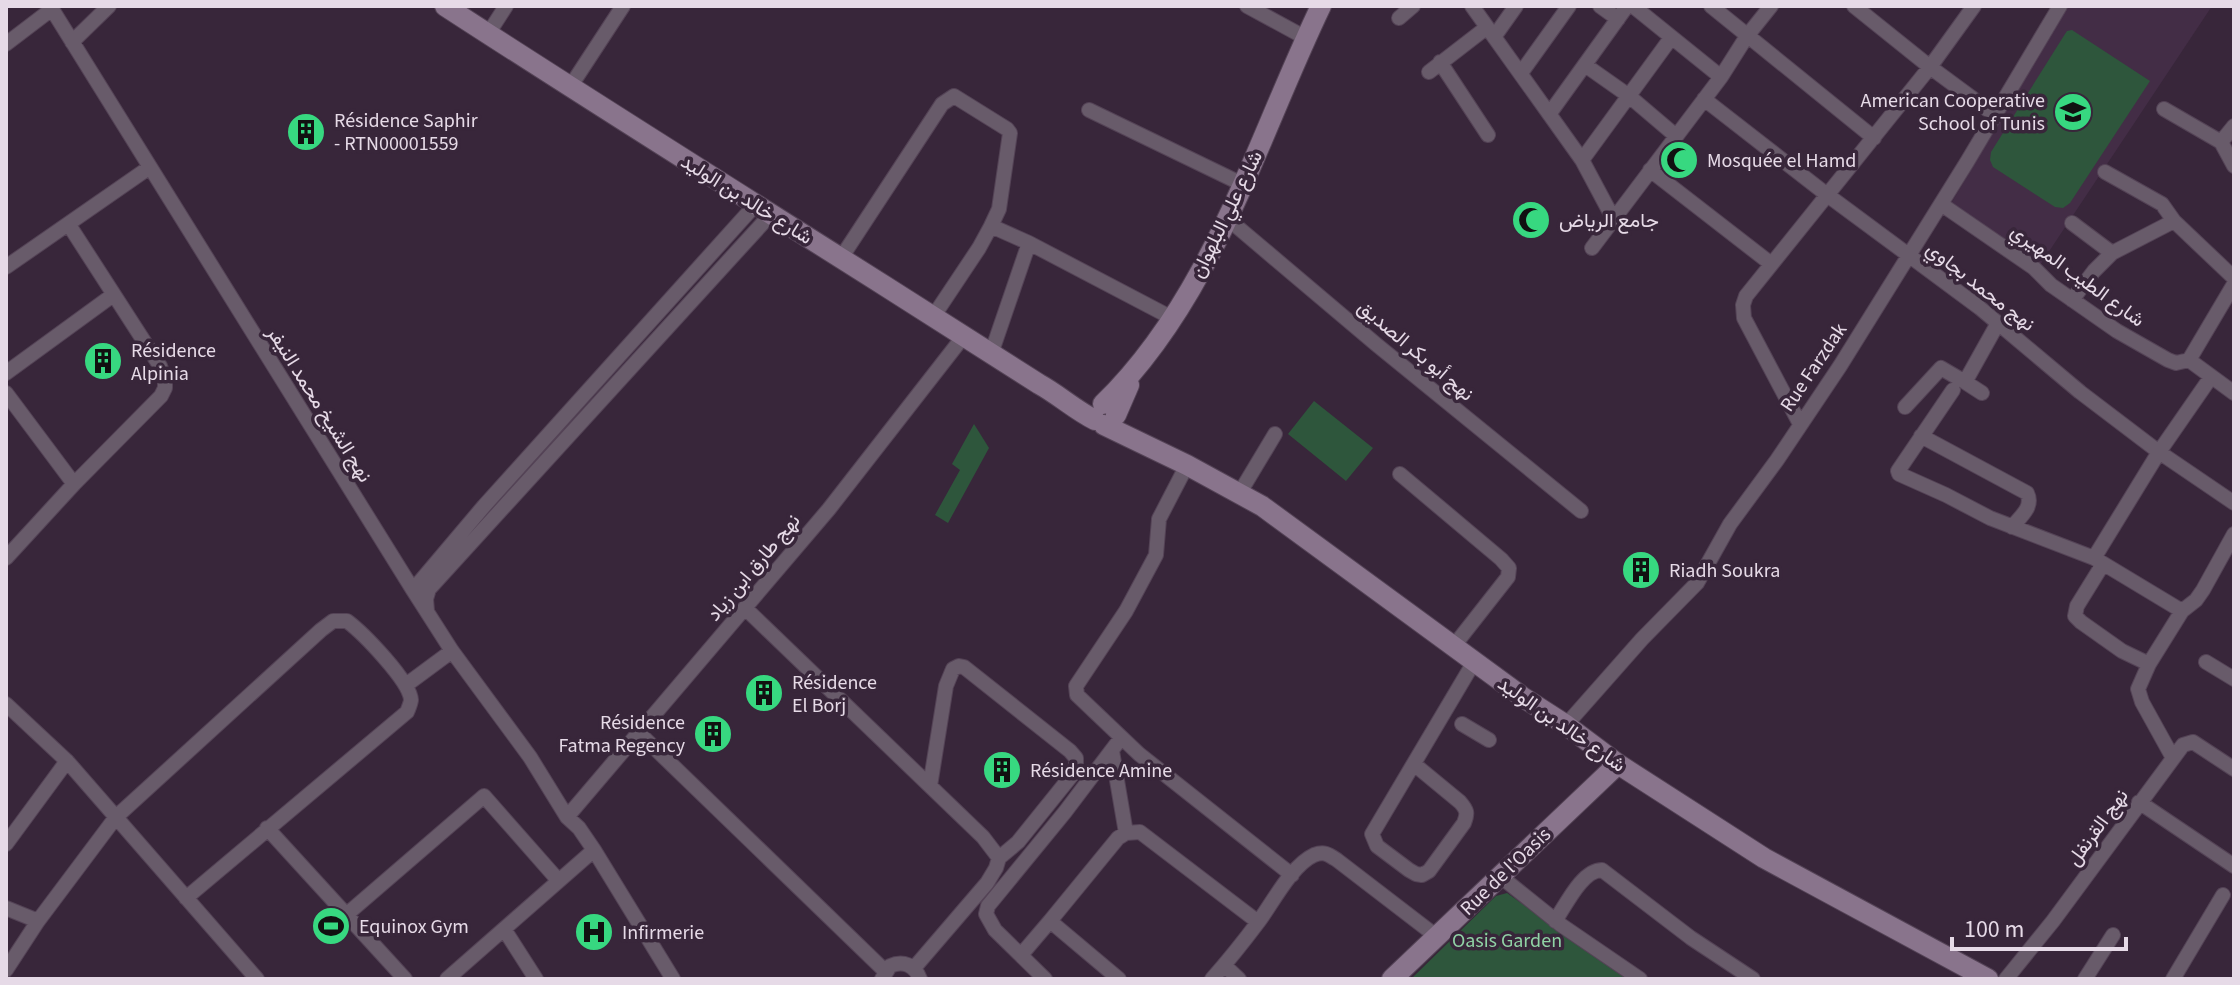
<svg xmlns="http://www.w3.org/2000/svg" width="2240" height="985" viewBox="0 0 2240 985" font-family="'Source Sans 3',Vazirmatn,sans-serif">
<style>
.built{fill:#432d46}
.green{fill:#2e563c}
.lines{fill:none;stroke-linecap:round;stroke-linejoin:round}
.street-casing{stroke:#544356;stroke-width:16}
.secondary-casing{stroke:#544356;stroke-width:22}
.street{stroke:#685b6a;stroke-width:14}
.secondary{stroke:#89748c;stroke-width:20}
.labels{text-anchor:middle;stroke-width:7;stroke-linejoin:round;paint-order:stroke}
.poi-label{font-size:20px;fill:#e6dae7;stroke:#38263a;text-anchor:start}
.street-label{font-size:20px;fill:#e6dae7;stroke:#38263a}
.park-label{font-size:20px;fill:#90d3a5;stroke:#38263a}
</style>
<rect width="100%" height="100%" fill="#38263a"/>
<path class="built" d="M2068 6H2212L2040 265 1949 207Z"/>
<path class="green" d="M2072 30 2150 81 2070 203 2063 208 2055 207 1993 167 1990 160 1991 152 2065 34 2067 31Z
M1314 401 1373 448 1346 481 1288 434Z
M974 424 989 448 948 523 935 515 960 470 952 464Z
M1507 893 1628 979H1411L1496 896Z"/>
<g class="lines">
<defs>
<path id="street" d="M50 6 413 590 452 651 530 757 567 817 579 828 594 850 673 979
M1247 6 1306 38
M1472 6 1582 160 1614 220
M1600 6 1618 19
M1633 6 1721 77
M1711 6 1874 138
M1854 6 1930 67 1995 115
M1399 18 1413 6
M488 34 506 6
M1494 37 1516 6
M72 42 109 6
M6 44 52 9
M1440 62 1488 135
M1585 65 1629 96 1676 136
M1429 72 1486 28
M1521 73 1569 6
M570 87 623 6
M1704 99 1826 194 1980 308 2080 392 2159 452 2234 503
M2164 109 2221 142 2234 166
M1089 110 1242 184
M1550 113 1627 6
M2221 142 2234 126
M1582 160 1671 38
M1650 170 1770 263
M2105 172 2162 204 2174 221 2234 278
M1941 204 2034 268 2051 285 2117 331 2168 360 2176 363 2189 360 2234 393
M1228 219 1377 345 1581 511
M2072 223 2112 253
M1592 248 1721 77 1747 36 1771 6
M841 258 942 104 954 96 1007 129 1010 133 999 209 991 226
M6 267 150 167
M2072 300 2094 271 2112 253 2174 221
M933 317 979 248 991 226 1029 243 1172 318
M991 354 1029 243
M2189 360 2234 284
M6 373 113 295
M1965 382 1982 393
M1953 390 1898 471 1899 474 1946 495 1990 518 2094 558 2182 611
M6 393 74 484
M1905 407 1941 368 1965 382 1998 323
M1800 424 1744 318 1743 305 1746 296 1930 67 1974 6
M1921 436 2027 493C2034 507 2020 517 2012 527
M1187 465 1159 519 1156 555 1126 611 1076 686 1077 695 1139 754 1292 875
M1400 474 1501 559 1509 568 1508 577 1453 647
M1239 494 1275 434
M6 558 74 484 161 396 165 388V380L160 366 69 225
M2094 558 2159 452 2211 377
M2103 564 2077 606 2075 616 2081 622 2122 651 2149 664
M413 590 484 506 756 204
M745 608 983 837 999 858 996 868 987 883 914 968
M427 611 426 599 429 589 772 213
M2206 662 2234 679
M406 685 452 651
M6 704 67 761 257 979
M1462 724 1489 740
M1566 725 1642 639 1697 583 1730 524 1777 460 1840 366 1967 162 2060 6
M639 733 885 971
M1112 751 1126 833
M2173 758 2142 702 2138 689 2149 664 2182 611 2196 600 2203 590 2234 534
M1414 764 1460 802C1467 810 1468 813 1464 823L1429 871 1422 875 1416 874 1409 870 1377 846 1372 834 1474 662
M930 786 946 686 953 669 959 666 964 667 1070 751 1076 758V770L1018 842 999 858
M2139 802 2234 866
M567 817 829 509 963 337
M267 828 405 979
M6 844 67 761
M1500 876 1561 925 1640 979
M6 908 38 921
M346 915 484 796 558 880
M1555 921C1566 905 1582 870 1602 870L1691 938 1753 979
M504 929 536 979
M1021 955 1050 921
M1224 965 1239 979
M6 970 38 921 116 817 321 630 333 621H347C363 633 410 681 411 700 411 702 408 710 407 712L186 898
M447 979 594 850
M882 979 890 966C903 960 915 965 920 979
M1045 979 995 930 986 914 988 906 1065 812 1121 738
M1119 979 1050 921 1118 838 1126 833 1140 832 1258 922
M1212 979C1228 961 1244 941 1259 921 1273 902 1292 865 1314 855 1324 851 1328 854 1337 860L1436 936
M2006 979 2053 921 2183 745 2193 742 2234 769
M2085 979 2113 935
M2173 979 2223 895"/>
<path id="secondary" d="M445 6C591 101 738 193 885 286 937 319 988 352 1039 384 1059 395 1075 410 1095 420
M1103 404C1213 297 1256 141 1321 6
M1116 415 1129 385
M1104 425 1187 465 1262 506 1524 698 1566 725 1618 764 1764 858 1988 979
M1392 979 1618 764"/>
</defs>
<use href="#street" class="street-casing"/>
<use href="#secondary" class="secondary-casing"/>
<use href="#street" class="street"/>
<use href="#secondary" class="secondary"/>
</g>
<defs>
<symbol id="school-disc" viewBox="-11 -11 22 22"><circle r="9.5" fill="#37d880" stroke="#38263a"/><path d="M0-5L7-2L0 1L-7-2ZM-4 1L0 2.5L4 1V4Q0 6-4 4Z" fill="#111"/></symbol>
<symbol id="building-disc" viewBox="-11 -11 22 22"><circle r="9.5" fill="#37d880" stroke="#38263a"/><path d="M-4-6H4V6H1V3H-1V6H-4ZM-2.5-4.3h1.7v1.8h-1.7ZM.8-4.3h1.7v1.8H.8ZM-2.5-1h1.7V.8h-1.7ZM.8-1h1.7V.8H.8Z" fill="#111"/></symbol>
<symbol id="mosque-disc" viewBox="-11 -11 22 22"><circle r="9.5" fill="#37d880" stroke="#38263a"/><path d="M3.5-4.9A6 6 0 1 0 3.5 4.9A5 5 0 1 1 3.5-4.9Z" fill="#111"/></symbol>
<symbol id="stadium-disc" viewBox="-11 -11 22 22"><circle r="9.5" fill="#37d880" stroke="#38263a"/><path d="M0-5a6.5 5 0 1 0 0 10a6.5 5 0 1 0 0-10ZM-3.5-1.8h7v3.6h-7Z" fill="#111"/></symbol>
<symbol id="hospital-disc" viewBox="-11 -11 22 22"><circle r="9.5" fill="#37d880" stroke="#38263a"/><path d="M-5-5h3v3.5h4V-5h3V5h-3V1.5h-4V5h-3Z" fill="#111"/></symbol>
</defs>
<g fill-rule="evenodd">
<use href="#school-disc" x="2051" y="90" width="44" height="44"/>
<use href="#building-disc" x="284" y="110" width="44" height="44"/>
<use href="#mosque-disc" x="1657" y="138" width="44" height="44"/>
<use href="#mosque-disc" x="1509" y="198" width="44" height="44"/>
<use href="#building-disc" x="81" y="339" width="44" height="44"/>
<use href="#building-disc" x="1619" y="548" width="44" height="44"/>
<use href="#building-disc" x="742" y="671" width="44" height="44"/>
<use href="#building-disc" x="691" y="712" width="44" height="44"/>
<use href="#building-disc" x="980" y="748" width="44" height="44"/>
<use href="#stadium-disc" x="309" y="904" width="44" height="44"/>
<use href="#hospital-disc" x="572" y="910" width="44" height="44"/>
</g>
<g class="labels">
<g class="poi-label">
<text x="2045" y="107" text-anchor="end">American Cooperative<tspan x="2045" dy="23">School of Tunis</tspan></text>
<text x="334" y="127">Résidence Saphir<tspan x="334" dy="23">- RTN00001559</tspan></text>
<text x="1707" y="167">Mosquée el Hamd</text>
<text x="1559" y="227">جامع الرياض</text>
<text x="131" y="357">Résidence<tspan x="131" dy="23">Alpinia</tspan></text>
<text x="1669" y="577">Riadh Soukra</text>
<text x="792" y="689">Résidence<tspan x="792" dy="23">El Borj</tspan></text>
<text x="685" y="729" text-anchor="end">Résidence<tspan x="685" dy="23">Fatma Regency</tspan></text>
<text x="1030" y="777">Résidence Amine</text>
<text x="359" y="933">Equinox Gym</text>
<text x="622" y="939">Infirmerie</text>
</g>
<g class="street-label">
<text transform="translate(747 199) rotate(32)" y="7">شارع خالد بن الوليد</text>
<text transform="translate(1226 214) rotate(-64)" y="7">شارع علي البلهوان</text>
<text transform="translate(2078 275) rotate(36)" y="7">شارع الطيب المهيري</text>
<text transform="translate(1981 286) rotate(38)" y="7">نهج محمد بجاوي</text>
<text transform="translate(1416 350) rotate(40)" y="7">نهج أبو بكر الصديق</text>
<text transform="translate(1813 367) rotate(-56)" y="7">Rue Farzdak</text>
<text transform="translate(320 404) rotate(58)" y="7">نهج الشيخ محمد النيفر</text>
<text transform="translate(753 567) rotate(-50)" y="7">نهج طارق ابن زياد</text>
<text transform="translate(1562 724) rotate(35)" y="7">شارع خالد بن الوليد</text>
<text transform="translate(2097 827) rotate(-54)" y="7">نهج القرنفل</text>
<text transform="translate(1505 871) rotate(-44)" y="7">Rue de l'Oasis</text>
</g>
<g class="park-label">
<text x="1507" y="947">Oasis Garden</text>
</g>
</g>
<rect width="2240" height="985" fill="none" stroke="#e6dae7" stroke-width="16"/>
<path d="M1952 937v12h174v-12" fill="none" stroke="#e6dae7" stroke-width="4"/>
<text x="1964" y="937" font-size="24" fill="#e6dae7" stroke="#38263a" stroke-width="6" paint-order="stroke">100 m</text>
</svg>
